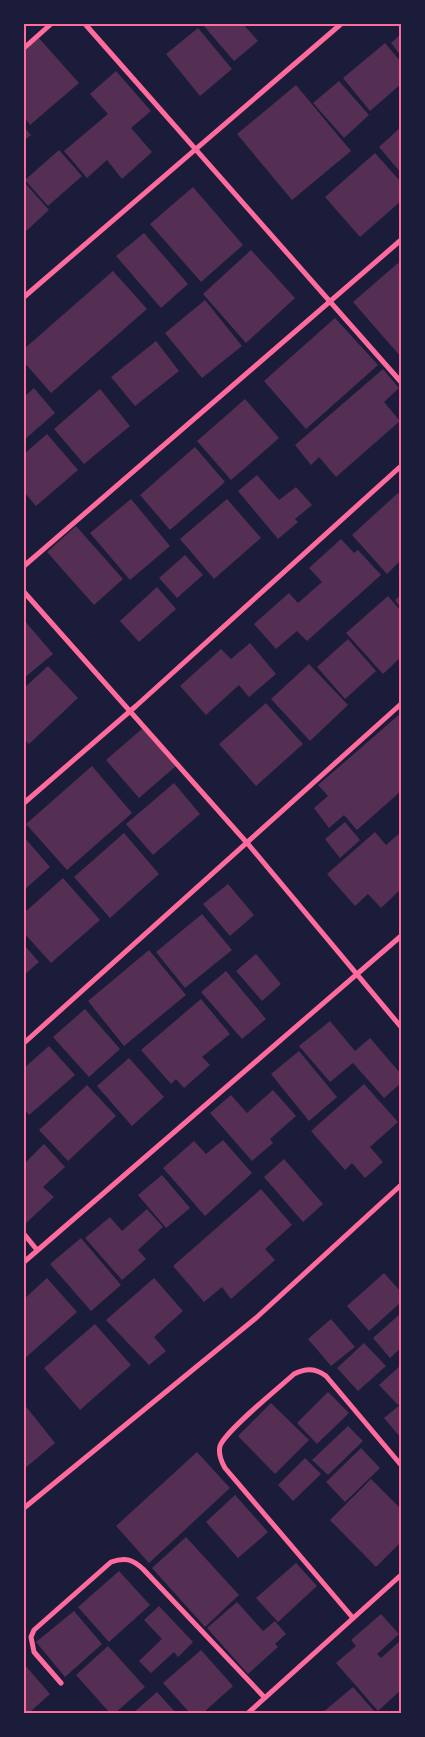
<svg xmlns="http://www.w3.org/2000/svg" width="425" height="1737" viewBox="0 0 425 1737" font-family="Poppins,sans-serif">
<style>
.building{fill:#542f53}
.lines{fill:none;stroke-linecap:round;stroke-linejoin:round}
.minor{stroke:#ff6b9d;stroke-width:5}
.neatline{fill:none;stroke:#ff6b9d;stroke-width:2}
</style>
<rect width="100%" height="100%" fill="#1b1b3a"/>
<path class="building" d="M205 24H243L258 41 234 61 203 25Z
M198 28 232 69 200 96 166 54Z
M401 34V56L391 43Z
M38 37 79 83 30 125 24 117V49Z
M385 43 401 62V84L370 111 343 78Z
M116 71 151 111 131 128 152 152 122 179 107 160 87 178 64 151 108 114 90 94Z
M339 81 369 115 344 138 313 103Z
M296 85 351 151 292 200 237 134Z
M24 127 31 135 24 141Z
M401 127V173L379 147Z
M59 150 82 176 48 206 25 180Z
M375 153 401 182V201L360 237 325 197Z
M24 182 49 210 24 233Z
M193 187 243 245 201 282 150 224Z
M144 233 188 284 161 308 116 256Z
M251 250 295 298 246 343 203 294Z
M398 263 401 267V357L353 302Z
M113 271 147 309 51 393 24 362V349Z
M205 300 242 346 202 378 165 333Z
M335 318 378 365 306 429 264 381Z
M156 341 179 371 135 406 111 377Z
M383 369 399 388 384 402 400 421 336 477 319 457 311 465 295 445Z
M34 388 55 413 24 440V397Z
M100 389 130 426 84 464 54 429Z
M245 399 279 438 231 480 197 441Z
M47 434 78 470 36 506 24 492V454Z
M195 447 225 482 170 530 140 495Z
M257 475 279 500 296 487 312 505 295 519 298 522 278 539 238 491Z
M398 493 401 497V560L387 574 352 535Z
M131 499 170 546 130 580 90 533Z
M227 499 261 538 214 579 180 539Z
M76 526 123 579 94 605 47 552Z
M341 539 354 553 358 550 381 575 307 641 297 631 276 649 254 624 289 593 298 603 322 582 309 568Z
M185 555 203 575 177 598 159 578Z
M157 587 176 609 139 642 120 621Z
M401 595V608L395 600Z
M388 596 401 611V657L383 674 346 633Z
M24 620 53 654 24 678Z
M348 639 376 671 345 699 317 667Z
M250 643 276 674 249 697 239 685 206 715 180 686 221 649 231 659Z
M309 664 348 705 310 741 271 699Z
M48 666 78 698 29 744 24 739V688Z
M266 703 303 744 256 786 219 744Z
M401 713V791L357 830 344 815 329 828 314 808 328 796 318 785Z
M143 728 176 766 139 798 106 760Z
M92 766 132 813 67 870 26 824Z
M174 783 200 814 153 855 126 824Z
M345 822 360 840 340 858 325 839Z
M375 832 386 845 401 832V889L381 908 368 894 355 906 327 874Z
M124 833 159 874 110 918 74 877Z
M24 837 50 867 24 890Z
M63 878 100 920 51 963 24 933V913Z
M228 884 254 915 230 936 203 904Z
M202 914 232 950 185 988 156 952Z
M24 945 39 962 24 975Z
M149 950 186 995 124 1046 88 1001Z
M256 954 281 984 262 1001 236 971Z
M226 971 266 1019 242 1039 201 992Z
M201 999 230 1034 202 1057 210 1065 184 1088 176 1079 171 1084 141 1050Z
M85 1009 120 1049 89 1077 53 1037Z
M330 1021 355 1051 370 1038 401 1074V1083L384 1098 353 1063 330 1082 299 1046Z
M49 1046 75 1075 29 1115 24 1109V1068Z
M299 1051 337 1097 309 1121 271 1074Z
M129 1058 164 1097 132 1126 97 1086Z
M364 1084 398 1122 370 1147 383 1162 365 1178 352 1163 345 1170 311 1131Z
M87 1085 116 1116 68 1161 39 1130Z
M273 1090 296 1116 270 1139 273 1143 252 1161 210 1113 231 1095 247 1113Z
M223 1140 252 1173 205 1216 163 1168 194 1141 206 1154Z
M44 1144 65 1167 43 1187 54 1197 24 1225V1164Z
M284 1159 323 1204 303 1222 264 1177Z
M162 1175 190 1208 166 1228 138 1195Z
M261 1189 292 1225 265 1249 275 1260 231 1299 222 1287 204 1302 173 1266Z
M147 1209 163 1227 138 1250 146 1259 122 1280 85 1238 110 1217 122 1231Z
M81 1238 121 1285 91 1311 50 1264Z
M384 1273 401 1292V1302L369 1331 347 1306Z
M47 1278 77 1312 24 1359V1299Z
M154 1278 183 1311 154 1337 166 1351 149 1365 106 1320Z
M401 1313V1348L390 1358 373 1338Z
M331 1319 355 1347 331 1366 308 1339Z
M95 1324 131 1365 80 1410 44 1368Z
M364 1343 386 1366 358 1391 337 1368Z
M401 1365V1401L398 1405 379 1385Z
M328 1392 349 1413 317 1444 297 1423Z
M271 1403 309 1440 275 1474 238 1436Z
M24 1404 55 1443 24 1469Z
M401 1404V1438L384 1418Z
M348 1426 363 1441 328 1475 312 1460Z
M361 1448 380 1468 345 1502 326 1482Z
M197 1452 230 1488 149 1563 116 1526Z
M305 1458 321 1474 293 1501 278 1485Z
M371 1479 401 1509V1542L376 1567 330 1520Z
M235 1495 268 1532 238 1558 206 1522Z
M186 1537 239 1595 205 1627 152 1568Z
M296 1563 317 1586 278 1622 256 1598Z
M119 1571 150 1605 109 1642 78 1607Z
M237 1602 263 1631 275 1621 286 1634 275 1644 278 1647 248 1674 207 1628Z
M159 1606 193 1642 178 1657 174 1652 151 1673 139 1661 162 1639 144 1620Z
M74 1611 102 1644 65 1677 36 1642Z
M381 1614 399 1634 377 1654 381 1658 401 1640V1690L378 1711 336 1663 356 1646 351 1640Z
M108 1646 145 1687 115 1713H110L76 1675Z
M201 1650 233 1686 203 1713H190L163 1683Z
M24 1664 50 1694 29 1713H24Z
M353 1687 376 1713H322Z
M157 1692 176 1713H133Z"/>
<g class="lines">
<path class="minor" d="M85 24 401 382
M24 48 51 24
M24 297 341 24
M24 566 401 240
M24 592 248 844 401 1027
M24 803 136 706 401 466
M24 1043 401 704
M24 1234 37 1250
M24 1262 401 936
M24 1508 256 1318 401 1185
M353 1618 225 1468C221 1461 218 1454 220 1446 225 1431 280 1387 294 1374 306 1368 315 1368 326 1376L401 1465
M61 1683 34 1652 31 1637 34 1630 111 1562C125 1557 132 1559 143 1569L265 1698
M248 1713 401 1575"/>
</g>
<rect width="425" height="1737" fill="none" stroke="#1b1b3a" stroke-width="50"/>
<rect x="25" y="25" width="375" height="1687" class="neatline"/>
</svg>
